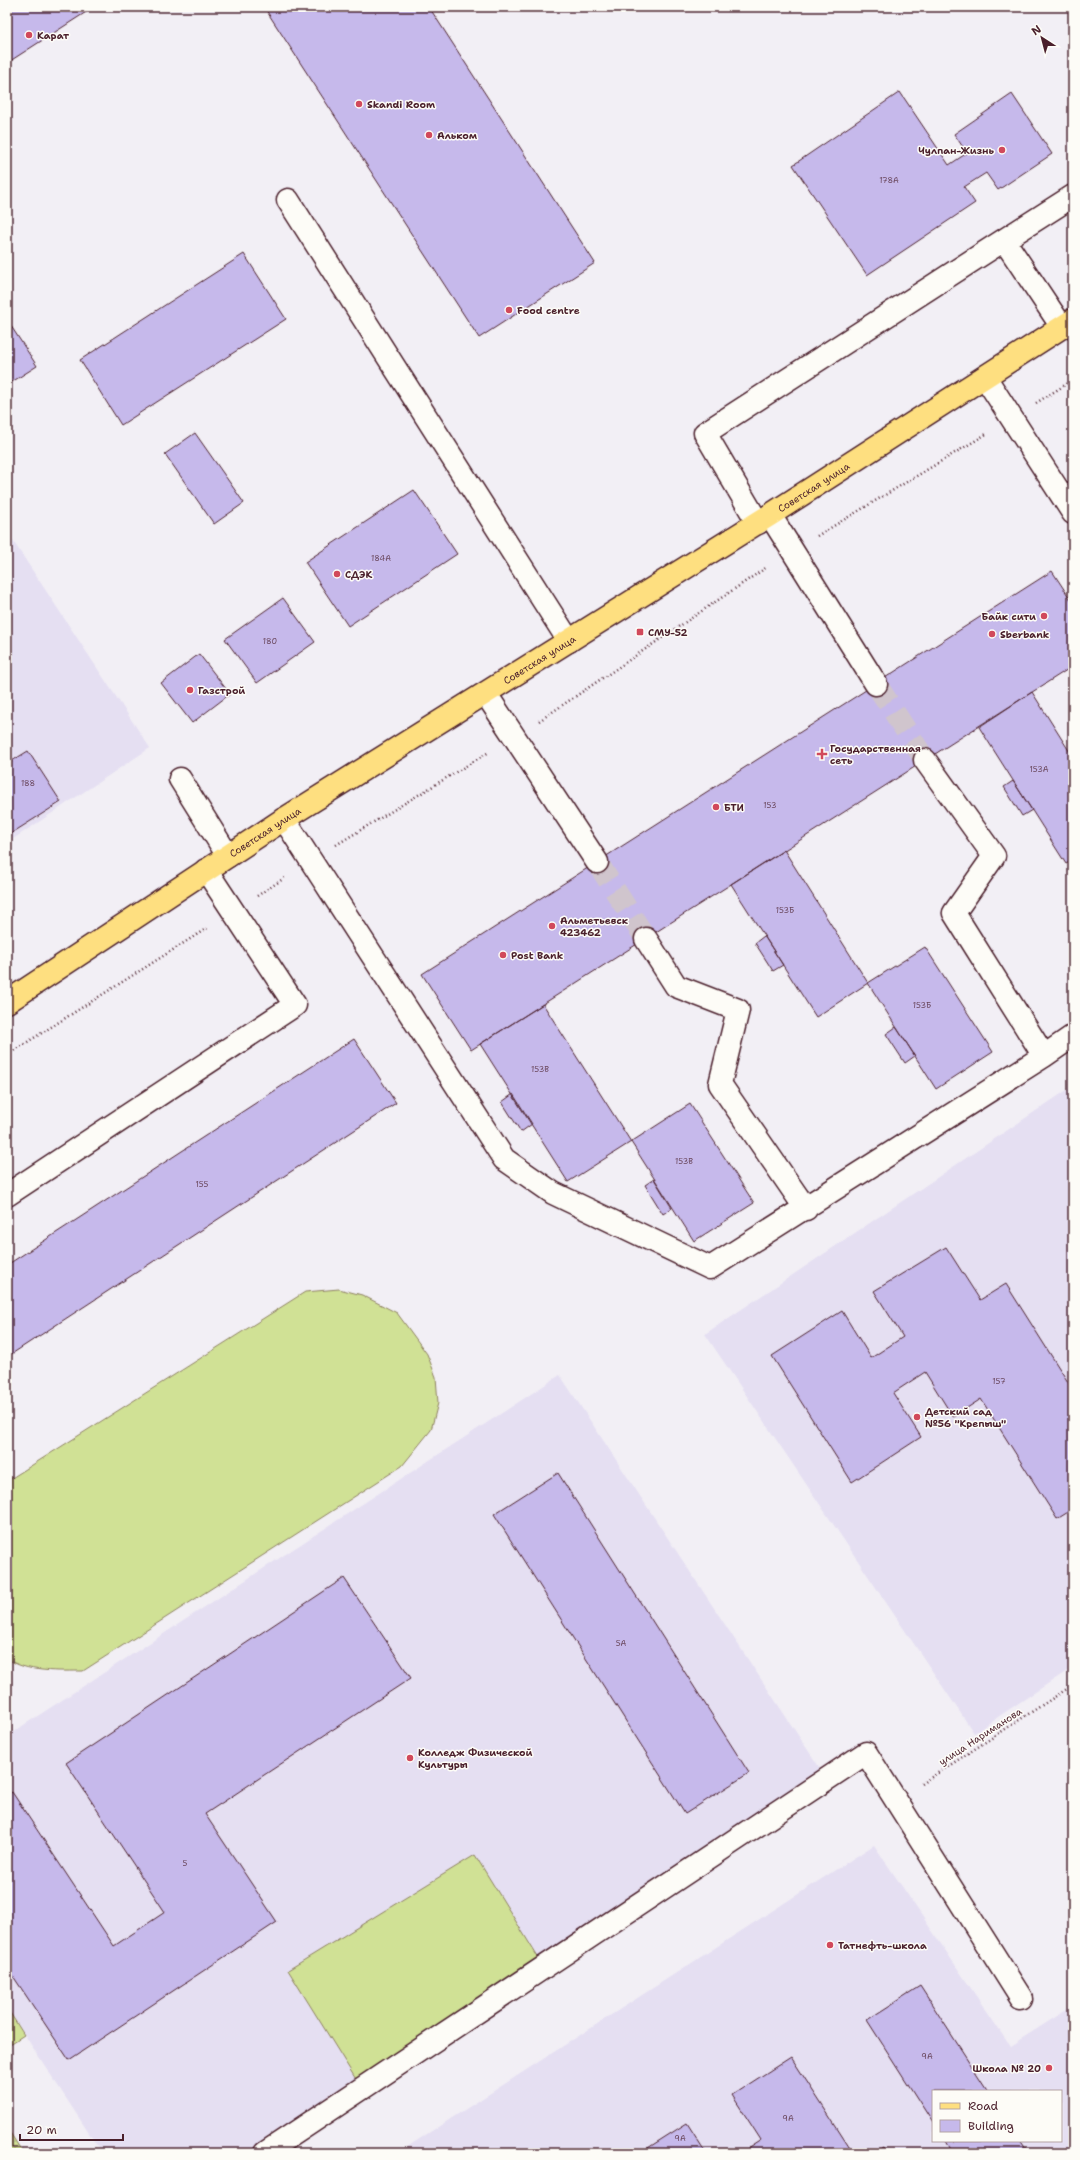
<svg xmlns="http://www.w3.org/2000/svg" width="1080" height="2160" viewBox="0 0 1080 2160" font-family="'Shantell Sans',sans-serif">
<style>
.built{fill:#e5dff2;fill-rule:evenodd}
.park{fill:url(#park-dots);stroke:#8d8060}
.garden{fill:#d0e195;stroke:#8d8060}
.building{fill:#c6b9eb;stroke:#4a1f2b}
.lines{fill:none;stroke-linecap:round;stroke-linejoin:round}
.minor-tunnel{stroke:#d0c5cd;stroke-width:22;stroke-dasharray:22 11;stroke-linecap:butt}
.minor-casing{stroke:#4a1f2b;stroke-width:25}
.major-casing{stroke:#4a1f2b;stroke-width:25}
.path{stroke:#4a1f2b;stroke-width:2.5;stroke-dasharray:1 3;stroke-linecap:butt}
.minor{stroke:#fdfcf7;stroke-width:22}
.major{stroke:#fedf80;stroke-width:22}
.poi-dot{fill:#d1495b;stroke:#fdfcf7;stroke-width:1.5}
.labels{text-anchor:middle;stroke-width:3;stroke-linejoin:round;paint-order:stroke}
.number-label{font-size:8px;fill:#69465b}
.poi-label{font-size:10px;font-weight:bold;fill:#4a1f2b;stroke:#fdfcf7;text-anchor:start}
.street-label{font-size:10px;fill:#4a1f2b;stroke:#fdfcf7}
</style>
<defs>
<pattern id="park-dots" width="8" height="8" patternUnits="userSpaceOnUse"><rect width="8" height="8" fill="#d0e195"/><path d="M2 2h.1M6 6h.1" fill="none" stroke="#b4c181" stroke-width="1.8" stroke-linecap="round"/></pattern>
</defs>
<rect width="100%" height="100%" fill="#f2eff5"/>
<filter id="ink" filterUnits="userSpaceOnUse"><feTurbulence type="fractalNoise" baseFrequency=".025" numOctaves="2"/><feDisplacementMap in="SourceGraphic" scale="8" xChannelSelector="R" yChannelSelector="G"/><feConvolveMatrix kernelMatrix="1 2 1 2 8 2 1 2 1" color-interpolation-filters="sRGB"/></filter>
<g filter="url(#ink)">
<path class="built" d="M7 532 150 748 7 843Z
M1073 1086V1667L974 1733 705 1334Z
M560 1375 827 1779 265 2153H102L7 2008V1736Z
M874 1845 1010 2046 1073 2006V2153H411L407 2147ZM933 2091H1061V2141H933Z"/>
<path class="park" d="M7 2128 23 2153H7Z"/>
<path class="garden" d="M339 1289 362 1295 397 1313 427 1354 436 1377 438 1403 431 1430 402 1466 83 1671C61 1671 24 1673 7 1658V1481L305 1292Z
M475 1855 544 1967 362 2089 288 1970Z
M7 2008 24 2035 7 2046Z"/>
<path class="building" d="M7 7H94L7 63Z
M264 7H429L595 263 479 338Z
M900 92 949 165 967 153 954 134 1012 94 1052 154 998 190 986 173 964 187 975 203 867 275 793 165Z
M244 254 286 319 121 425 80 360Z
M7 320 37 366 7 385Z
M195 433 244 503 214 524 165 454Z
M414 490 457 554 348 626 305 562Z
M1052 571 1073 603V666L471 1050 422 974Z
M283 598 315 642 257 683 225 639Z
M199 654 230 694 192 723 161 683Z
M1032 692 1073 757V860L1066 864 979 727Z
M28 751 61 802 7 836V764Z
M1013 781 1032 810 1022 816 1004 787Z
M784 850 868 983 816 1017 731 884Z
M764 936 783 965 773 971 755 943Z
M925 947 993 1052 936 1089 868 983Z
M543 1004 631 1142 568 1182 480 1044Z
M896 1027 915 1056 905 1063 886 1034Z
M354 1039 396 1103 7 1357V1265Z
M513 1094 532 1124 521 1132 502 1102Z
M690 1104 754 1203 694 1241 631 1142Z
M654 1179 672 1208 663 1214 645 1185Z
M946 1247 980 1300 1006 1284 1073 1390V1509L1057 1519 981 1399 953 1417 925 1372 893 1393 921 1437 852 1482 772 1356 842 1311 871 1358 903 1337 874 1291Z
M558 1473 749 1773 685 1814 494 1514Z
M344 1578 411 1678 205 1814 277 1922 69 2060 7 1967V1795L12 1792 114 1946 165 1912 66 1763Z
M920 1986 988 2091H933V2123L867 2020Z
M791 2057 853 2153H741L761 2140 732 2095Z
M687 2123 706 2153H640Z
M945 2141H1020L1028 2153H952Z
M882 2147 886 2153H872Z"/>
<g class="lines">
<path class="minor-tunnel" d="M876 684 925 760
M597 862 646 939"/>
<defs>
<path id="minor" d="M288 200 569 641
M1004 240 1073 196
M985 377 1073 513
M770 515 876 684
M758 523 705 433 1004 240 1062 327
M486 694 597 862
M925 760 994 856 954 913 1044 1056
M180 779 228 856
M284 819 504 1159 553 1193 710 1268 1044 1056 1073 1036
M646 939 676 986 738 1010 720 1084 806 1209
M7 1195 295 1005 206 870
M265 2153 866 1753 1021 1998"/>
<g id="major">
<path id="s1" d="M7 1002 284 819 770 515 1073 320"/>
</g>
</defs>
<use href="#minor" class="minor-casing"/>
<use href="#major" class="major-casing"/>
<path class="path" d="M1036 403 1073 380
M817 536 988 433
M539 721 767 567
M336 845 489 752
M257 896 286 877
M7 1055 209 927
M921 1784 1073 1685"/>
<use href="#minor" class="minor"/>
<use href="#major" class="major"/>
</g>
</g>
<g class="poi-dot">
<circle cx="29" cy="35" r="4"/>
<circle cx="359" cy="104" r="4"/>
<circle cx="429" cy="135" r="4"/>
<circle cx="1002" cy="150" r="4"/>
<circle cx="509" cy="310" r="4"/>
<circle cx="337" cy="574" r="4"/>
<circle cx="1044" cy="616" r="4"/>
<rect x="636" y="628" width="8" height="8" rx="2"/>
<circle cx="992" cy="634" r="4"/>
<circle cx="190" cy="690" r="4"/>
<path d="M820 748h4v4h4v4h-4v4h-4v-4h-4v-4h4z"/>
<circle cx="716" cy="807" r="4"/>
<circle cx="552" cy="926" r="4"/>
<circle cx="503" cy="955" r="4"/>
<circle cx="917" cy="1417" r="4"/>
<circle cx="410" cy="1758" r="4"/>
<circle cx="830" cy="1945" r="4"/>
<circle cx="1049" cy="2068" r="4"/>
</g>
<g class="labels">
<g class="number-label">
<text x="889" y="183">178А</text>
<text x="381" y="561">184А</text>
<text x="270" y="644">180</text>
<text x="1039" y="772">153А</text>
<text x="28" y="786">188</text>
<text x="770" y="808">153</text>
<text x="785" y="913">153Б</text>
<text x="922" y="1008">153Б</text>
<text x="540" y="1072">153В</text>
<text x="684" y="1164">153В</text>
<text x="202" y="1187">155</text>
<text x="999" y="1384">157</text>
<text x="621" y="1646">5А</text>
<text x="185" y="1866">5</text>
<text x="927" y="2059">9А</text>
<text x="788" y="2121">9А</text>
<text x="680" y="2141">9А</text>
</g>
<g class="poi-label">
<text x="37" y="39">Карат</text>
<text x="367" y="108">Skandi Room</text>
<text x="437" y="139">Альком</text>
<text x="994" y="154" text-anchor="end">Чулпан-Жизнь</text>
<text x="517" y="314">Food centre</text>
<text x="345" y="578">СДЭК</text>
<text x="1036" y="620" text-anchor="end">Байк сити</text>
<text x="648" y="636">СМУ-52</text>
<text x="1000" y="638">Sberbank</text>
<text x="198" y="694">Газстрой</text>
<text x="830" y="752">Государственная<tspan x="830" dy="12">сеть</tspan></text>
<text x="724" y="811">БТИ</text>
<text x="560" y="924">Альметьевск<tspan x="560" dy="12">423462</tspan></text>
<text x="511" y="959">Post Bank</text>
<text x="925" y="1415">Детский сад<tspan x="925" dy="12">№56 "Крепыш"</tspan></text>
<text x="418" y="1756">Колледж Физической<tspan x="418" dy="12">Культуры</tspan></text>
<text x="838" y="1949">Татнефть-школа</text>
<text x="1041" y="2072" text-anchor="end">Школа № 20</text>
</g>
<g class="street-label">
<text dy="4" stroke="none"><textPath href="#s1" startOffset="957">Советская улица</textPath></text>
<text dy="4" stroke="none"><textPath href="#s1" startOffset="633">Советская улица</textPath></text>
<text dy="4" stroke="none"><textPath href="#s1" startOffset="309">Советская улица</textPath></text>
<text transform="translate(980 1736) rotate(-33)" y="4">улица Нариманова</text>
</g>
</g>
<rect width="1080" height="2160" fill="none" stroke="#fdfcf7" stroke-width="24"/>
<rect x="12" y="12" width="1056" height="2136" fill="none" stroke="#4a1f2b" stroke-width="1.5" filter="url(#ink)"/>
<rect x="932" y="2090" width="130" height="52" fill="#fdfcf7" stroke="#b5a4a5"/>
<rect x="940" y="2103" width="20" height="6" fill="#fedf80" stroke="#b5a4a5"/>
<text x="968" y="2110" font-size="12" fill="#4a1f2b">Road</text>
<rect x="940" y="2120" width="20" height="12" fill="#c6b9eb" stroke="#b5a4a5"/>
<text x="968" y="2130" font-size="12" fill="#4a1f2b">Building</text>
<g transform="translate(1042 38) rotate(324)" stroke="#fdfcf7" stroke-width="3" paint-order="stroke">
<path d="M0-3L7 15L0 10L-7 15Z" fill="#4a1f2b"/>
<text y="-6" font-size="11" font-weight="bold" text-anchor="middle" fill="#4a1f2b">N</text>
</g>
<path d="M20 2134v6h103v-6" fill="none" stroke="#4a1f2b" stroke-width="2"/>
<text x="26" y="2134" font-size="12" fill="#4a1f2b" stroke="#fdfcf7" stroke-width="3" paint-order="stroke">20 m</text>
</svg>
